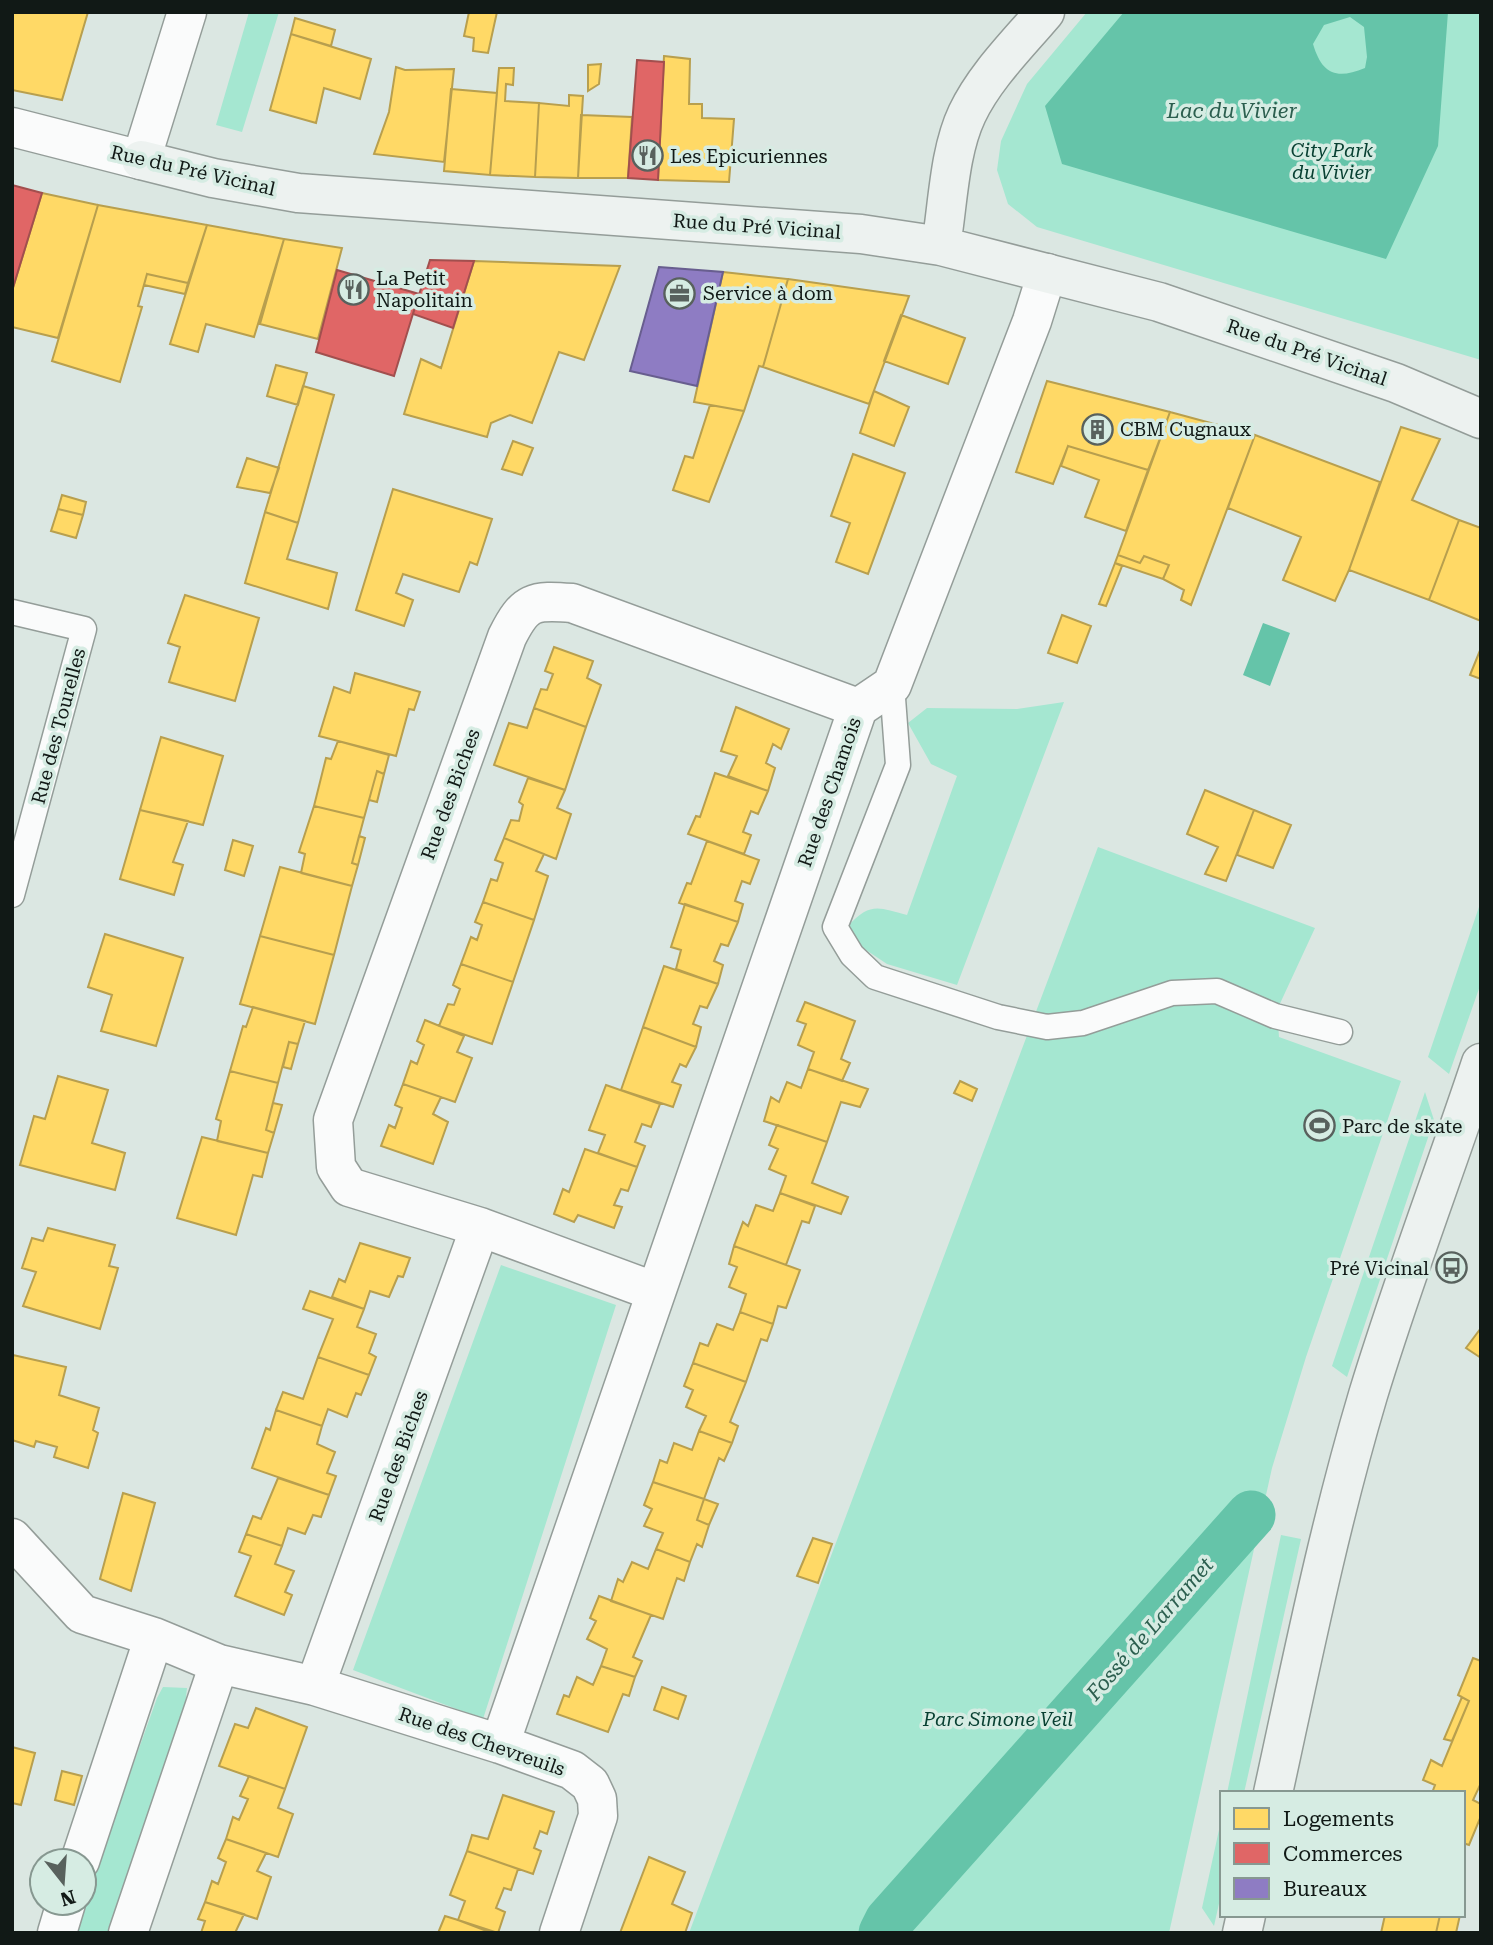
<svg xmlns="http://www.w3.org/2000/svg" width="1493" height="1945" viewBox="0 0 1493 1945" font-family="'Roboto Serif',serif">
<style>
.green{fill:#a5e7d1}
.water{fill:#65c4a9;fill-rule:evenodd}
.homes{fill:#ffd966;stroke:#b89f4e;stroke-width:2}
.shops{fill:#e06666;stroke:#a24f4e;stroke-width:2}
.offices{fill:#8e7cc3;stroke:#685e8f;stroke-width:2}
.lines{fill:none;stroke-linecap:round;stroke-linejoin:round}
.canal{stroke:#65c4a9;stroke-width:49}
.lane-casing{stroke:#949d99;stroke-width:27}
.street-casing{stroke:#949d99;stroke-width:41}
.secondary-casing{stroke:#949d99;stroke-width:41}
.lane{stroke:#fafbfb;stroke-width:24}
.street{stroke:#fafbfb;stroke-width:38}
.secondary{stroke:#edf2f0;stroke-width:38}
.labels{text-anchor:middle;stroke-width:7;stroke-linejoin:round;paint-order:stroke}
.park-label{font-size:19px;font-style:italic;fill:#084032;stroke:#d6ece3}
.poi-label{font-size:19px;fill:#111916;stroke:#d6ece3;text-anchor:start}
.street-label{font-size:19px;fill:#111916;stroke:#d6ece3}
.water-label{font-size:21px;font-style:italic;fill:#2c5f4f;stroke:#d6ece3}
</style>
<rect width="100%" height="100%" fill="#dbe7e2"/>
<path class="green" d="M249 12H279L242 132 216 125Z
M1087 12H1481V360L1037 227 1008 204 997 170 1001 141 1027 84Z
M1064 702 957 985 887 964 860 946 848 926C870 902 878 907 907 915L957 776 931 764 908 723 927 708 1017 709Z
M1098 847 1315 928 1277 1010 1279 1037 1401 1081 1306 1357 1272 1468 1169 1933H689Z
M1481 901V983L1449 1074 1428 1057Z
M1425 1092 1434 1120 1347 1377 1332 1366Z
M501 1265 616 1305 483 1719 353 1670Z
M1281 1535 1301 1539 1244 1793H1227Z
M163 1687 187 1688 185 1706 107 1933H73L157 1698Z
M1222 1816V1890L1214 1926 1202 1908Z"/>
<path class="water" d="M1124 12H1448L1438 146 1386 259 1062 164 1045 106ZM1350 17 1364 27 1367 57 1365 68C1336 80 1322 74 1313 44L1324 25Z
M1263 623 1290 633 1270 686 1243 675Z"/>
<path class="homes" d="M12 12H88L62 100 12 90Z
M469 12H497L488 53 473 51 474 38 464 36Z
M295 18 335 30 331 46 291 34Z
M291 34 371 59 360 99 324 88 316 123 270 110Z
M664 56 690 59 689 104H702V118L734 119 729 182 658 180Z
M601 64 599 84 588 91V65Z
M396 67 405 70 454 69 444 162 374 154 389 112Z
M499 68H514L513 85 506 84 505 101 539 103 535 177 490 175Z
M451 89 497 93 490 175 444 171Z
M569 95 583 96 578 178 535 177 539 103 569 106Z
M581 115 632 117 628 178H578Z
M42 193 98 205 58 338 12 327V291Z
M98 205 207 225 188 283 147 274 138 306 142 307 120 382 52 361Z
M207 225 284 239 254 337 206 324 198 352 170 344Z
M284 239 342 248 318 339 260 324Z
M474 261 620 266 584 360 559 352 532 423 510 415 491 423 487 437 404 414 421 359 441 368Z
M723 272 788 279 763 367 759 366 744 411 694 402Z
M147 274 188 283 185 294 144 285Z
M788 279 909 296 869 404 763 367Z
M901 315 965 338 948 384 884 361Z
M276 365 307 373 298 405 267 396Z
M1047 381 1170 412 1148 470 1068 446 1053 484 1016 472Z
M303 386 334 395 298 523 265 512Z
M874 391 909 407 894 446 860 433Z
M710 405 744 411 709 502 673 490 685 456 693 458Z
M1170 412 1255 435 1191 605 1181 600 1184 590 1163 579 1169 565 1144 556 1140 563 1118 555Z
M1401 427 1440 439 1412 500 1459 520 1429 600 1349 570Z
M1255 435 1380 482 1349 570 1335 601 1283 580 1301 537 1228 508Z
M513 441 533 448 522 475 502 469Z
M1068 446 1148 470 1126 531 1085 517 1099 480 1061 466Z
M853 454 905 473 868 574 836 562 850 523 831 516Z
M247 458 279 468 270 493 237 487Z
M393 489 492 519 477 565 470 562 459 592 403 574 396 593 413 600 404 626 356 610Z
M62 495 86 502 83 515 58 509Z
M58 509 83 515 76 538 51 531Z
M265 512 298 523 287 559 337 573 328 609 245 583Z
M1459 520 1481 528V621L1429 600Z
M1118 555 1140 563 1144 556 1169 565 1163 579 1115 563Z
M1115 563 1122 566 1106 606 1099 604Z
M185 595 259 618 235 701 169 682 180 647 168 643Z
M1062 615 1091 626 1077 663 1048 653Z
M554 647 593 661 587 678 601 685 586 727 534 708 541 689 547 690 553 674 545 671Z
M1481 648V679L1470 675Z
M355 673 420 692 414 710 409 709 396 756 319 736 334 687 350 693Z
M736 707 789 729 781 749 773 744 766 763 775 768 768 791 728 776 737 756 721 751Z
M534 708 586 727 565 790 494 765 509 723 527 728Z
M161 737 223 756 203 825 140 810Z
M338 741 389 755 384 774 377 771 364 818 314 806 326 758 331 759Z
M377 771 384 774 377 802 369 800Z
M715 773 768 791 758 814 751 811 743 832 751 835 744 854 688 834 696 816 700 817Z
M528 778 565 790 557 808 571 814 556 859 504 838 511 820 519 821 523 805 519 802Z
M1205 790 1254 810 1226 881 1205 874 1218 847 1187 834Z
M314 806 364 818 352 863 358 865 352 886 301 873 305 854 299 852Z
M140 810 188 821 173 862 183 865 174 895 120 879Z
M1254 810 1291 825 1273 868 1237 855Z
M359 836 365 838 358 865 352 863Z
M504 838 544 854 536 871 548 876 534 920 483 902 491 879 497 881 503 863 495 860Z
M233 840 253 846 244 876 225 870Z
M707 841 759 860 750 884 742 881 735 901 743 904 738 922 679 903 687 883 691 884Z
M280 867 352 886 334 955 260 936Z
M483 902 534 920 513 982 461 964 471 937 477 940 482 925 475 922Z
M685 904 738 922 728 946 721 944 714 961 723 965 718 984 676 969 681 950 671 947Z
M105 934 183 958 156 1046 101 1031 112 995 88 987Z
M260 936 334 955 315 1024 240 1004Z
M461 964 513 982 492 1044 439 1026 448 1004 454 1005 460 989 453 985Z
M664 966 718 984 707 1008 700 1006 693 1024 701 1027 696 1047 643 1027Z
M805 1002 855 1021 841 1059 850 1063 842 1081 808 1069 814 1052 798 1045 806 1024 797 1021Z
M253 1007 305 1021 298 1044 289 1042 278 1083 230 1071 243 1026 246 1027Z
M425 1020 464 1036 457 1052 472 1058 455 1102 403 1084 411 1061 417 1064 424 1045 417 1041Z
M643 1027 696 1047 686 1067 680 1064 672 1082 681 1085 673 1107 621 1090Z
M289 1042 298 1044 291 1069 283 1067Z
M808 1069 868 1089 860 1107 841 1102 827 1142 764 1121 771 1097 779 1102 787 1082 801 1088Z
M230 1071 278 1083 266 1130 274 1133 268 1153 217 1141 221 1121 216 1119Z
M58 1076 108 1090 92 1143 125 1153 115 1190 20 1165 34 1116 45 1119Z
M960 1081 977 1089 972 1101 954 1093Z
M403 1084 441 1097 433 1114 448 1122 433 1164 381 1146 389 1125 395 1128 402 1108 395 1105Z
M606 1085 660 1104 651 1127 642 1124 635 1142 645 1146 637 1167 598 1153 605 1135 589 1130Z
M273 1103 282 1105 274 1133 266 1130Z
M777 1125 827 1142 812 1183 848 1197 841 1214 780 1193 786 1176 769 1169 778 1149 769 1145Z
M202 1137 268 1153 262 1177 253 1175 236 1235 177 1218Z
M585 1149 637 1167 628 1191 621 1189 614 1205 622 1207 614 1228 578 1215 574 1222 554 1214 563 1189 569 1192Z
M780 1193 815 1206 809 1223 802 1221 786 1265 734 1246 743 1222 748 1226 756 1205 773 1211Z
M48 1228 115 1245 109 1266 118 1268 100 1329 23 1306 36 1272 22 1268 32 1238 43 1241Z
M360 1243 410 1258 403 1277 398 1276 389 1297 370 1291 364 1309 332 1297 339 1279 345 1282Z
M734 1246 800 1270 786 1308 778 1306 773 1324 740 1312 746 1294 729 1287 737 1267 729 1264Z
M310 1291 364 1309 357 1327 376 1334 369 1353 376 1357 369 1375 318 1357 333 1319 303 1309Z
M740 1312 773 1324 767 1341 761 1339 746 1382 693 1363 700 1343 708 1346 717 1324 733 1330Z
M1481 1328V1358L1466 1348Z
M13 1355 66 1367 59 1395 99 1408 93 1430 98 1433 88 1468 54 1457 57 1447 36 1441 34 1447 12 1440Z
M318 1357 369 1375 361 1395 356 1393 347 1417 328 1409 322 1426 276 1410 283 1392 303 1399Z
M693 1363 746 1382 730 1422 738 1426 732 1443 699 1431 706 1416 686 1407 693 1390 684 1386Z
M276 1410 322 1426 317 1444 335 1452 327 1473 336 1476 329 1495 252 1468 266 1428 270 1430Z
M699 1431 732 1443 724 1461 719 1458 704 1499 653 1482 660 1460 667 1463 674 1443 692 1450Z
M278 1478 329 1495 321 1517 313 1515 305 1534 288 1528 282 1546 246 1534 253 1516 261 1519Z
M653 1482 704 1499 697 1520 709 1525 702 1547 697 1544 690 1562 656 1549 663 1533 644 1526 652 1509 644 1505Z
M123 1493 155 1503 131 1591 100 1579Z
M704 1499 718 1504 709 1525 697 1520Z
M246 1534 282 1546 275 1564 294 1571 285 1592 292 1595 284 1615 235 1596 251 1556 239 1552Z
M813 1538 832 1544 818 1583 797 1576Z
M656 1549 690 1562 684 1581 677 1578 663 1619 611 1601 618 1579 623 1582 632 1562 648 1569Z
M599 1596 651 1615 633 1657 642 1661 635 1677 601 1666 607 1649 587 1639 596 1621 590 1618Z
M1473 1658 1481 1661V1783L1473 1800 1481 1804V1816L1469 1845 1463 1843V1793H1432L1435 1785 1423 1780 1431 1760 1442 1766 1469 1701 1458 1695Z
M601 1666 635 1677 629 1696 623 1694 608 1732 557 1714 564 1695 569 1697 577 1677 593 1685Z
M662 1687 686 1696 678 1719 654 1710Z
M1462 1697 1469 1701 1452 1741 1444 1739Z
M256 1708 307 1727 285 1789 219 1766 235 1724 248 1728Z
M12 1747 35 1753 21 1805 12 1803Z
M62 1771 82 1776 74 1805 55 1800Z
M249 1776 285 1789 278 1808 293 1814 278 1857 226 1839 233 1817 239 1820 248 1799 240 1796Z
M503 1795 554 1812 547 1834 540 1831 534 1848 541 1851 533 1874 467 1851 472 1835 488 1839Z
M226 1839 266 1853 257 1871 271 1877 257 1919 205 1902 212 1881 218 1884 226 1862 218 1858Z
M467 1851 518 1869 511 1890 504 1888 496 1908 505 1912 498 1933 458 1920 465 1901 450 1895Z
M649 1857 685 1872 672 1904 692 1913 685 1933H620Z
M205 1902 244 1914 235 1933H201L205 1921 198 1919Z
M1385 1915H1440L1436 1933H1381Z
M1440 1915H1460L1456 1933H1436Z
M445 1916 458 1920 492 1933H438Z"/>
<path class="shops" d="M637 60 664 62 658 180 628 178Z
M12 185 42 193 12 291Z
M430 260 474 261 453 328 413 314Z
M337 270 419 294 394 376 316 352Z"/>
<path class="offices" d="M659 267 723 272 697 386 630 371Z"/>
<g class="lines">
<path class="canal" d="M883 1933 889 1921 1251 1515"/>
<defs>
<path id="lane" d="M12 612 84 629 12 895
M892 685 898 765 835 927 852 955 875 977 998 1017 1047 1027 1083 1023 1172 993 1217 991 1275 1016 1340 1032"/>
<path id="street" d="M12 127 141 160 187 12
M480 1227 656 1292
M12 1538 82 1614 154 1637
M315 1686 480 1227 349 1187 336 1167 333 1120 507 637C525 601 533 600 572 603L858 708
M500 1744 858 708 892 685 1032 321 1047 273
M80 1861 154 1637 219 1664 315 1686 500 1744 572 1770 590 1784 597 1799 598 1816 559 1933
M57 1933 66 1903
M128 1933 219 1664"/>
<path id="secondary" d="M141 160 213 178 298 193 861 234 941 246 1159 302 1396 383 1481 419
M941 246C948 204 949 152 967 114 985 76 1018 44 1045 12
M1273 1793C1302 1660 1329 1526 1368 1395 1402 1283 1444 1174 1481 1063
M1242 1933 1246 1915"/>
</defs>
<use href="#lane" class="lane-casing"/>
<use href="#street" class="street-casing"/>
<use href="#secondary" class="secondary-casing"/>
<use href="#lane" class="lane"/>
<use href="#street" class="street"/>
<use href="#secondary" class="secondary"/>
</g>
<defs>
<symbol id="restaurant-ring" viewBox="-11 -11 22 22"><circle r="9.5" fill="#d6ece3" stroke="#58615d" stroke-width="1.5"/><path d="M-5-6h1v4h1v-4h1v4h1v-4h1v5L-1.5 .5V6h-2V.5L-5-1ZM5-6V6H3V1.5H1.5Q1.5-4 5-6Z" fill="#58615d"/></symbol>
<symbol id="office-ring" viewBox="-11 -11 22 22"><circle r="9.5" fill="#d6ece3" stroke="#58615d" stroke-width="1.5"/><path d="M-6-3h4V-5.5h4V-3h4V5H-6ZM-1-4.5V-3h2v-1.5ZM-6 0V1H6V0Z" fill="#58615d"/></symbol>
<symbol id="building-ring" viewBox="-11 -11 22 22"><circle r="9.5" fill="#d6ece3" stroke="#58615d" stroke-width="1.5"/><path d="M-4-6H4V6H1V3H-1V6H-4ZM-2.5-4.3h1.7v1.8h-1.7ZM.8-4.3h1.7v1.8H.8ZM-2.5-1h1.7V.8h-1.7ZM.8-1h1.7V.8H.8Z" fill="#58615d"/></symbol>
<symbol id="stadium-ring" viewBox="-11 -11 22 22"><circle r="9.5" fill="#d6ece3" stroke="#58615d" stroke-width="1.5"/><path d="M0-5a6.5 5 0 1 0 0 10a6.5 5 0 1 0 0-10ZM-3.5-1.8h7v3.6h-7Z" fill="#58615d"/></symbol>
<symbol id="bus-ring" viewBox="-11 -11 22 22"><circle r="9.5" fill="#d6ece3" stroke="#58615d" stroke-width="1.5"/><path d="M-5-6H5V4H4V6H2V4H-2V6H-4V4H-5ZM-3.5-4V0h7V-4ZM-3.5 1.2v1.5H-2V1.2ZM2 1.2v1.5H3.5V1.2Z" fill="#58615d"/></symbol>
</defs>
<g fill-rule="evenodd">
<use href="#restaurant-ring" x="630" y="138" width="35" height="35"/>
<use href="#restaurant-ring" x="336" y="272" width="35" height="35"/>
<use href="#office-ring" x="662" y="276" width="35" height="35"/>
<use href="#building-ring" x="1080" y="412" width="35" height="35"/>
<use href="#stadium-ring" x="1302" y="1108" width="35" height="35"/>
<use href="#bus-ring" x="1434" y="1250" width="35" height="35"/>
</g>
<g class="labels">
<g class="park-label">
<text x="1332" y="157">City Park<tspan x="1332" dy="22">du Vivier</tspan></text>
<text x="998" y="1726">Parc Simone Veil</text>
</g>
<g class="poi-label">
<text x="670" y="163">Les Epicuriennes</text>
<text x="376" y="285">La Petit<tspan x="376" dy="22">Napolitain</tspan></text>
<text x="703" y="300">Service à dom</text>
<text x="1120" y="436">CBM Cugnaux</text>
<text x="1342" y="1133">Parc de skate</text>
<text x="1429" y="1275" text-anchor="end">Pré Vicinal</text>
</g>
<g class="street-label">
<text transform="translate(193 170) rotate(13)" y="7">Rue du Pré Vicinal</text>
<text transform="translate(757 226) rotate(4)" y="7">Rue du Pré Vicinal</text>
<text transform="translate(1307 352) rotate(19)" y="7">Rue du Pré Vicinal</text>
<text transform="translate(58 726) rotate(-75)" y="7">Rue des Tourelles</text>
<text transform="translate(829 792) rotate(-71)" y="7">Rue des Chamois</text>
<text transform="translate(450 794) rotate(-70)" y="7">Rue des Biches</text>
<text transform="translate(398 1456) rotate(-70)" y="7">Rue des Biches</text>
<text transform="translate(482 1741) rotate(19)" y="7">Rue des Chevreuils</text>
</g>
<g class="water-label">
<text x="1232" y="118">Lac du Vivier</text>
<text transform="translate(1150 1629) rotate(-49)" y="7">Fossé de Larramet</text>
</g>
</g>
<rect width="1493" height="1945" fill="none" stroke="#111916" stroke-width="28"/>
<rect x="1220" y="1791" width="245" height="126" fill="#d6ece3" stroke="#879891" stroke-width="2"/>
<rect x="1234" y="1808" width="35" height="21" fill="#ffd966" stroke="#879891" stroke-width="2"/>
<text x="1283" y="1826" font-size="21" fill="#111916">Logements</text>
<rect x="1234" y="1843" width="35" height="21" fill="#e06666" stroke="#879891" stroke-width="2"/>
<text x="1283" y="1861" font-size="21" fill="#111916">Commerces</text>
<rect x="1234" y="1878" width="35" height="21" fill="#8e7cc3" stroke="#879891" stroke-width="2"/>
<text x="1283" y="1896" font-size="21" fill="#111916">Bureaux</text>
<g transform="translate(63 1882) rotate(163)"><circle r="33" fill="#d6ece3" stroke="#879891" stroke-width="2"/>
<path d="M0-5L12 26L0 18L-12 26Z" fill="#58615d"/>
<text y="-10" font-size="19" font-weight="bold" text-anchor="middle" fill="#111916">N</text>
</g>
</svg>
